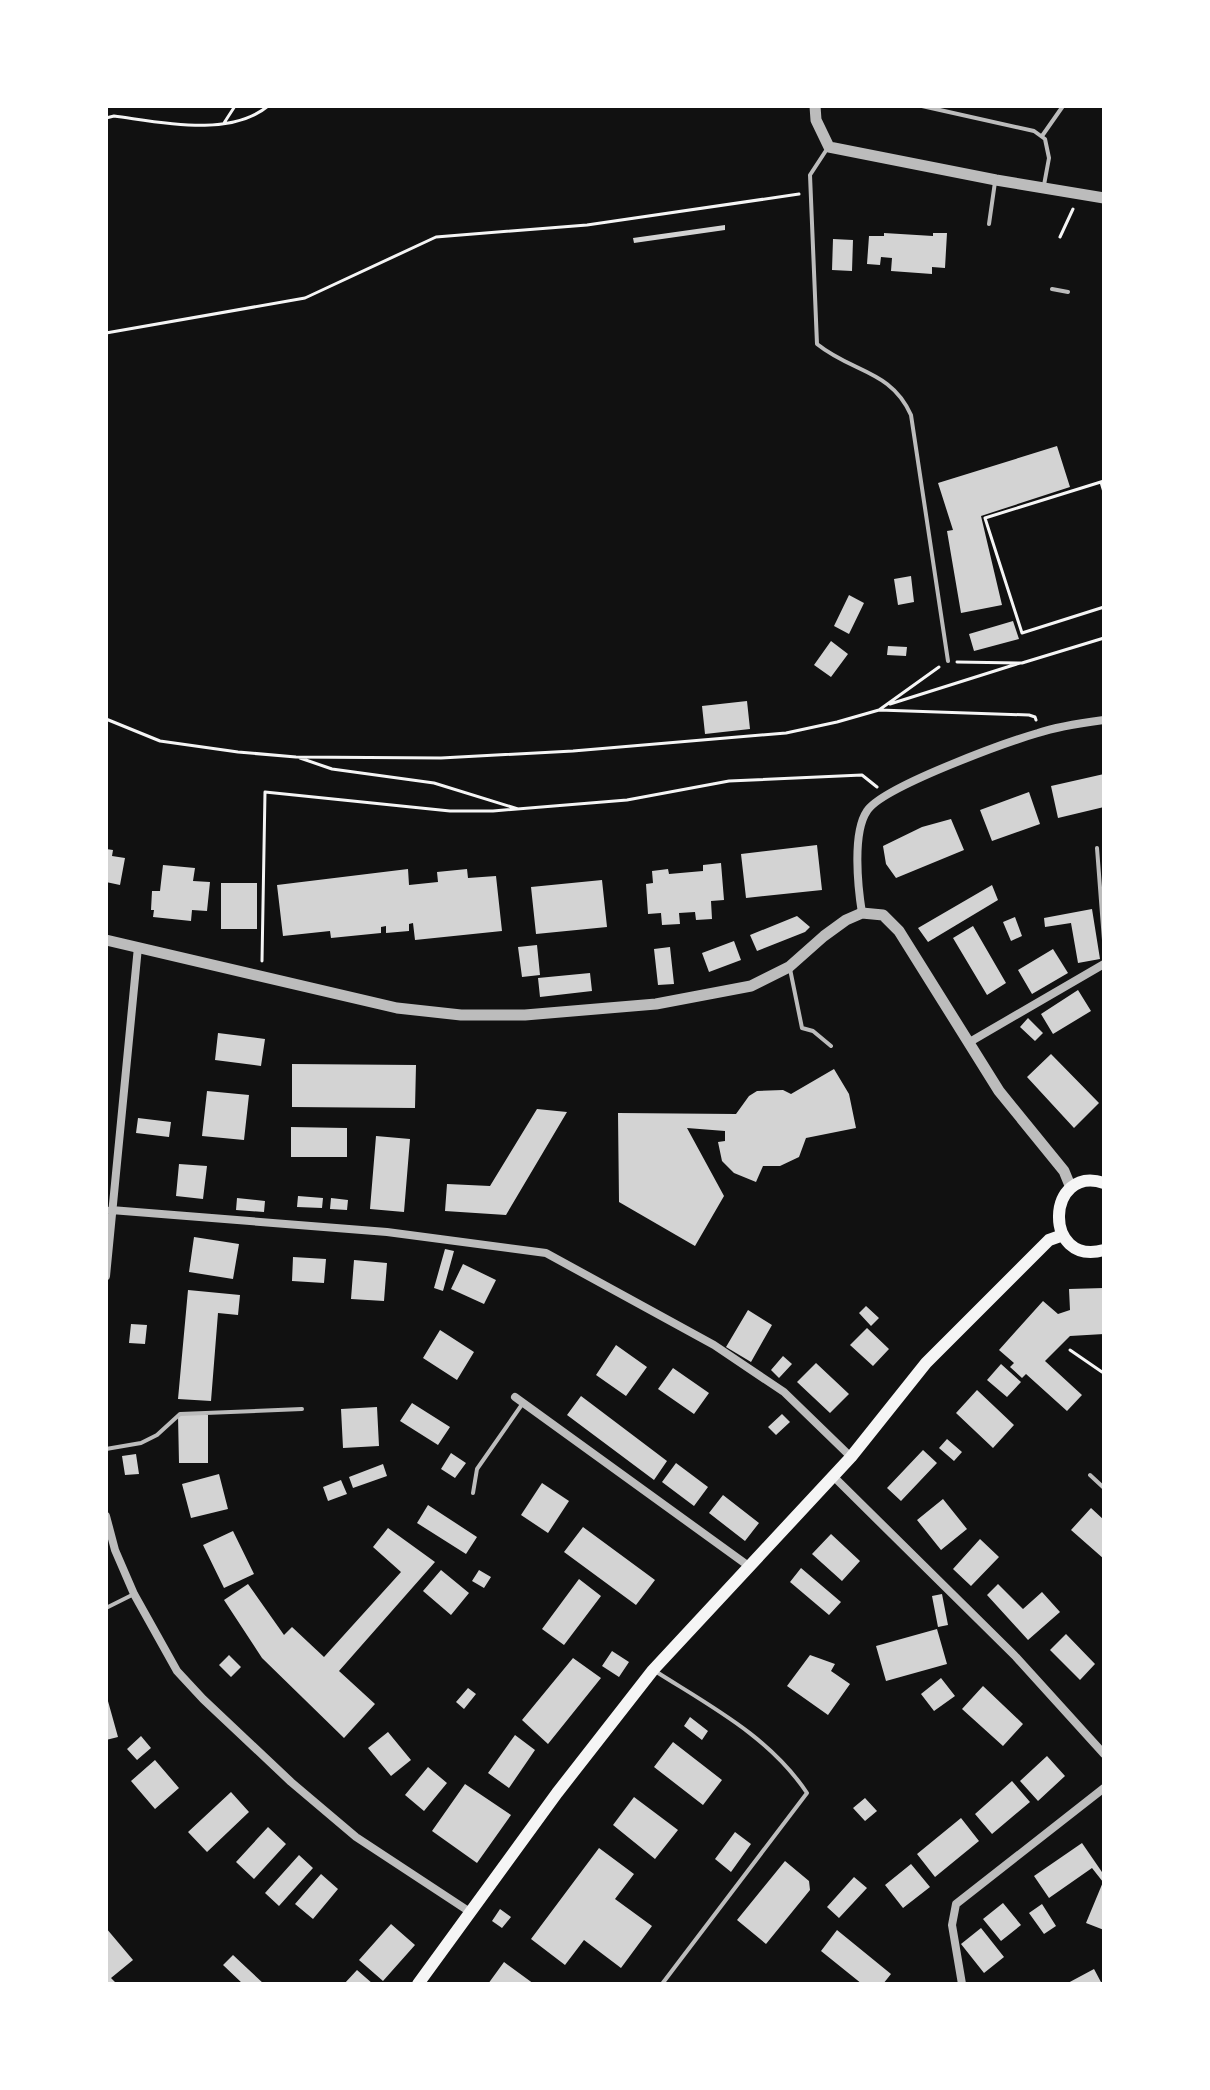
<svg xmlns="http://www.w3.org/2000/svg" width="1210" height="2090" viewBox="0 0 1210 2090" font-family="'Playfair Display',serif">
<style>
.building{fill:#d3d3d3}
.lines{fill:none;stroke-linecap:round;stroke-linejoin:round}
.path{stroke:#f5f5f5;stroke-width:3}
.service{stroke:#bcbcbc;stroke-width:4}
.minor{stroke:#bcbcbc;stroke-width:8}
.tertiary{stroke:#bcbcbc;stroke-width:11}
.secondary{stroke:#f5f5f5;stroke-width:12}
</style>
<rect width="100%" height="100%" fill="#111"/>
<path class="building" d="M725 225V230L634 243 633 238Z
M884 233 933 236V233H947L945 268 932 267V274L891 271 892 258 881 257 880 265 867 264 869 236H884Z
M833 239 853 240 852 271 832 270Z
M1057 446 1070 487 981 516 1002 605 961 613 947 531 953 530 938 483Z
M911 576 914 602 898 605 894 579Z
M849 595 864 603 849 634 834 626Z
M1013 621 1019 639 974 651 969 634Z
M831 641 848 654 831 677 814 665Z
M888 646 907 647 906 656 887 655Z
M747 701 750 729 705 734 702 706Z
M1104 774V807L1058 818 1051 786Z
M1029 792 1040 824 992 841 980 810Z
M951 819 964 850 896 878 886 864 883 846 922 827Z
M817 845 822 890 746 898 741 854Z
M106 849 113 850 112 856 125 858 120 885 106 882Z
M721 863 724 900 711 901 712 919 696 920 695 912 679 913 680 924 662 925 661 913 648 914 646 884 653 883 652 871 668 869 669 874 703 871V865Z
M163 865 195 868 193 881 210 882 207 911 192 910 191 921 153 917 154 910H151L152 891H160Z
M408 869 409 885 438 882 437 872 467 869 468 878 496 876 502 931 415 940 413 923 409 924V931L386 933V926L381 927V933L331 938 330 931 283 936 277 885Z
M602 880 607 927 536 934 531 887Z
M221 883H257V929H221Z
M992 885 998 900 928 942 918 928Z
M1092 909 1100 959 1078 963 1071 923 1045 927 1044 918Z
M797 916 810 927 805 932 757 951 750 935Z
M1015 917 1022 936 1011 941 1003 922Z
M973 926 1006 983 987 995 953 938Z
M734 941 741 960 709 972 702 953Z
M537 945 540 975 522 977 518 947Z
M670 947 674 984 658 985 654 949Z
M1053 949 1068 973 1032 994 1018 970Z
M590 973 592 991 540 997 538 978Z
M1078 990 1091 1011 1053 1034 1041 1014Z
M1028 1018 1043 1033 1035 1041 1020 1027Z
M218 1033 265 1039 261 1066 215 1060Z
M1051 1054 1099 1103 1074 1128 1027 1077Z
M292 1064 416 1065 415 1108 292 1107Z
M834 1069 849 1094 856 1128 806 1138 799 1157 780 1166H763L756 1182 734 1173 722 1161 718 1142 725 1141V1131L687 1128 724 1196 695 1246 619 1202 618 1113 736 1114 749 1096 757 1091 783 1090 791 1094Z
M207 1091 249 1095 244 1140 202 1136Z
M537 1109 567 1112 506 1215 445 1211 447 1184 490 1186Z
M138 1118 171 1122 169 1137 136 1133Z
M291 1127 347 1128V1157H291Z
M376 1136 410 1139 404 1212 370 1209Z
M179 1164 207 1166 203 1199 176 1196Z
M298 1196 323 1198 322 1208 297 1207Z
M237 1198 265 1201 264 1212 236 1210Z
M331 1198 348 1200 347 1210 330 1209Z
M194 1237 239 1244 233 1279 189 1272Z
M445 1249 454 1251 443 1291 434 1288Z
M293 1257 326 1259 324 1283 292 1281Z
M354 1260 387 1263 384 1301 351 1299Z
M463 1264 496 1280 484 1304 451 1289Z
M1104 1288V1334L1070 1336 1045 1361 1082 1395 1067 1411 1026 1374 1022 1378 1010 1367 1014 1363 999 1350 1043 1301 1058 1314 1070 1310 1069 1289Z
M188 1290 240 1295 238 1315 218 1313 211 1401 178 1399Z
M866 1306 879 1318 871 1326 859 1313Z
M748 1310 772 1325 751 1362 726 1347Z
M131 1324 147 1325 145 1344 129 1343Z
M867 1328 889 1349 873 1366 850 1345Z
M440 1330 474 1352 457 1380 423 1358Z
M616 1345 647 1367 626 1396 596 1375Z
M783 1356 792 1364 779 1378 771 1370Z
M816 1363 849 1394 830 1413 797 1382Z
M1001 1364 1021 1382 1007 1397 987 1380Z
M673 1368 709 1393 694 1414 658 1389Z
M977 1390 1014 1425 993 1448 956 1413Z
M581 1396 667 1461 654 1480 567 1415Z
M412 1403 450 1427 438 1445 400 1421Z
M377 1407 379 1446 343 1448 341 1409Z
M782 1414 790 1422 776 1435 768 1427Z
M178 1415H208V1463H179Z
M947 1439 962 1452 954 1461 939 1448Z
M923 1450 937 1463 901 1501 887 1488Z
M451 1453 466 1463 455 1478 441 1469Z
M136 1454 139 1474 125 1475 122 1456Z
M676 1463 708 1487 694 1506 662 1482Z
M383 1464 387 1476 353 1488 349 1477Z
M219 1474 228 1509 191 1518 182 1484Z
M341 1480 347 1494 328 1501 323 1487Z
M542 1483 569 1501 548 1533 521 1515Z
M723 1495 759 1523 745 1541 709 1513Z
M943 1499 967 1529 941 1550 917 1520Z
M428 1505 477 1537 466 1554 417 1523Z
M1091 1508 1104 1520V1559L1071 1530Z
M583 1527 655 1580 636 1605 564 1552Z
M388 1528 435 1562 339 1671 375 1704 344 1738 262 1658 224 1600 248 1584 284 1635 292 1627 324 1657 401 1572 373 1547Z
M233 1531 254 1574 224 1588 203 1545Z
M831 1534 860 1561 842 1581 812 1554Z
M980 1539 999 1557 971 1586 953 1569Z
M801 1568 841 1602 829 1615 790 1582Z
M441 1570 469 1593 451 1615 423 1591Z
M479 1570 491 1577 484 1588 472 1581Z
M579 1579 601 1596 564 1645 542 1629Z
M998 1584 1023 1609 1042 1592 1060 1612 1028 1640 987 1595Z
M942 1594 948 1625 938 1627 932 1596Z
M937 1629 947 1664 886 1681 876 1646Z
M1066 1634 1095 1664 1080 1680 1050 1650Z
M612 1651 629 1662 619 1677 602 1666Z
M229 1655 241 1667 231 1677 219 1665Z
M810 1655 835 1664 831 1671 850 1684 828 1715 787 1686Z
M573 1658 601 1678 548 1744 522 1720Z
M941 1678 955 1696 934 1711 921 1694Z
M983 1686 1023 1724 1003 1746 962 1709Z
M468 1688 476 1694 464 1709 456 1702Z
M106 1694 118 1737 106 1740Z
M690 1717 708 1731 702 1740 684 1726Z
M388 1732 411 1760 391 1776 368 1748Z
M515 1735 535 1750 509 1788 488 1773Z
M141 1736 151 1748 137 1760 127 1749Z
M673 1742 722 1780 703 1805 654 1767Z
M1047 1756 1065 1776 1038 1801 1020 1781Z
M155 1760 179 1788 155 1809 131 1781Z
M428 1767 447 1783 424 1811 405 1795Z
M1012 1781 1030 1802 992 1834 975 1814Z
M465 1784 511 1815 477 1863 432 1831Z
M231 1792 249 1812 207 1852 188 1832Z
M634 1797 678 1830 655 1859 613 1825Z
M865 1798 877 1811 865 1821 853 1808Z
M961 1818 979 1841 935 1877 917 1854Z
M268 1827 286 1844 254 1879 236 1862Z
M735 1832 751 1844 731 1872 715 1859Z
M1082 1843 1104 1875V1930L1086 1923 1103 1882 1092 1868 1049 1898 1034 1876Z
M599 1848 634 1874 615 1899 652 1926 621 1968 584 1940 565 1965 531 1939Z
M299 1855 313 1868 279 1906 265 1893Z
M785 1861 809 1881 810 1890 766 1944 737 1920Z
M911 1864 930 1887 903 1908 885 1885Z
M321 1874 338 1889 313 1919 295 1904Z
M854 1877 867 1888 839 1918 827 1907Z
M1003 1903 1021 1925 1001 1941 983 1919Z
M1042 1904 1056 1926 1044 1934 1029 1913Z
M500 1909 511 1917 502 1928 492 1921Z
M391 1924 415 1945 383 1981 359 1960Z
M106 1928 133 1960 111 1978 117 1984H106Z
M981 1928 1004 1957 984 1973 961 1944Z
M837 1930 891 1974 883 1984H862L821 1951Z
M233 1955 264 1984H243L223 1965Z
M504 1962 534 1984H488Z
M1094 1969 1102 1984H1066Z
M357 1970 373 1984H344Z"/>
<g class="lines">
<path class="path" d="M106 118 114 116C160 122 230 138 268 106
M224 123 235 106
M1060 237 1073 209
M106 333 305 298 436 237 587 225 799 194
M1104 481 985 518 1022 633 1104 607
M1101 482 1104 492
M957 662 1022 663 1104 638
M890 704 1020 663
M879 710 1029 715 1035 717 1036 720
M106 719 160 741 238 752 296 757 441 758 573 751 786 733 837 722 879 710 939 667
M300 758 332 769 434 783 518 809
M262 961 265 792 450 811H493L627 800 729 781 862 775 877 787
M1070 1350 1102 1372"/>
<path class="service" d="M922 106 1034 131 1045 139 1049 158 1044 185
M1042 136 1063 106
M827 149 810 175 817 344C853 373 891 370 911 415L948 661
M989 224 995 182
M1052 289 1068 292
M1097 848 1104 940
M790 969 802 1028 813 1031 831 1046
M106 1449 141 1443 157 1435 180 1414 302 1409
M1090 1475 1104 1488
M473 1493 477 1469 523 1403
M106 1608 132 1595
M655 1671C710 1706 770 1737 807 1793L662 1984"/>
<path class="minor" d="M862 913C858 888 852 833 867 811 882 787 1007 742 1038 733 1059 726 1082 723 1104 720
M968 1043 1104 964
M111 1210 387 1232 546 1253 714 1345 784 1392 851 1457
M106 1276 138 947
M515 1397 750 1567
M833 1476 1016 1657 1104 1754
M106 1516 115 1550 134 1594 177 1671 203 1699 291 1782 356 1837 470 1912
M962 1984 952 1925 956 1904 1104 1788"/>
<path class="tertiary" d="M815 106 816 120 829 147 996 180 1104 198
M106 940 397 1008 461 1015H525L656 1004 751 986 789 967 824 936 846 920 862 913 883 915 899 931 999 1091 1064 1171 1071 1188"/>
<path class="secondary" d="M1104 1183C1046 1164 1042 1267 1104 1250
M418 1984 557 1793 653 1670 851 1457 926 1363 1049 1240 1063 1235"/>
</g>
<rect width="1210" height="2090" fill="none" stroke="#ffffff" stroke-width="216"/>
</svg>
